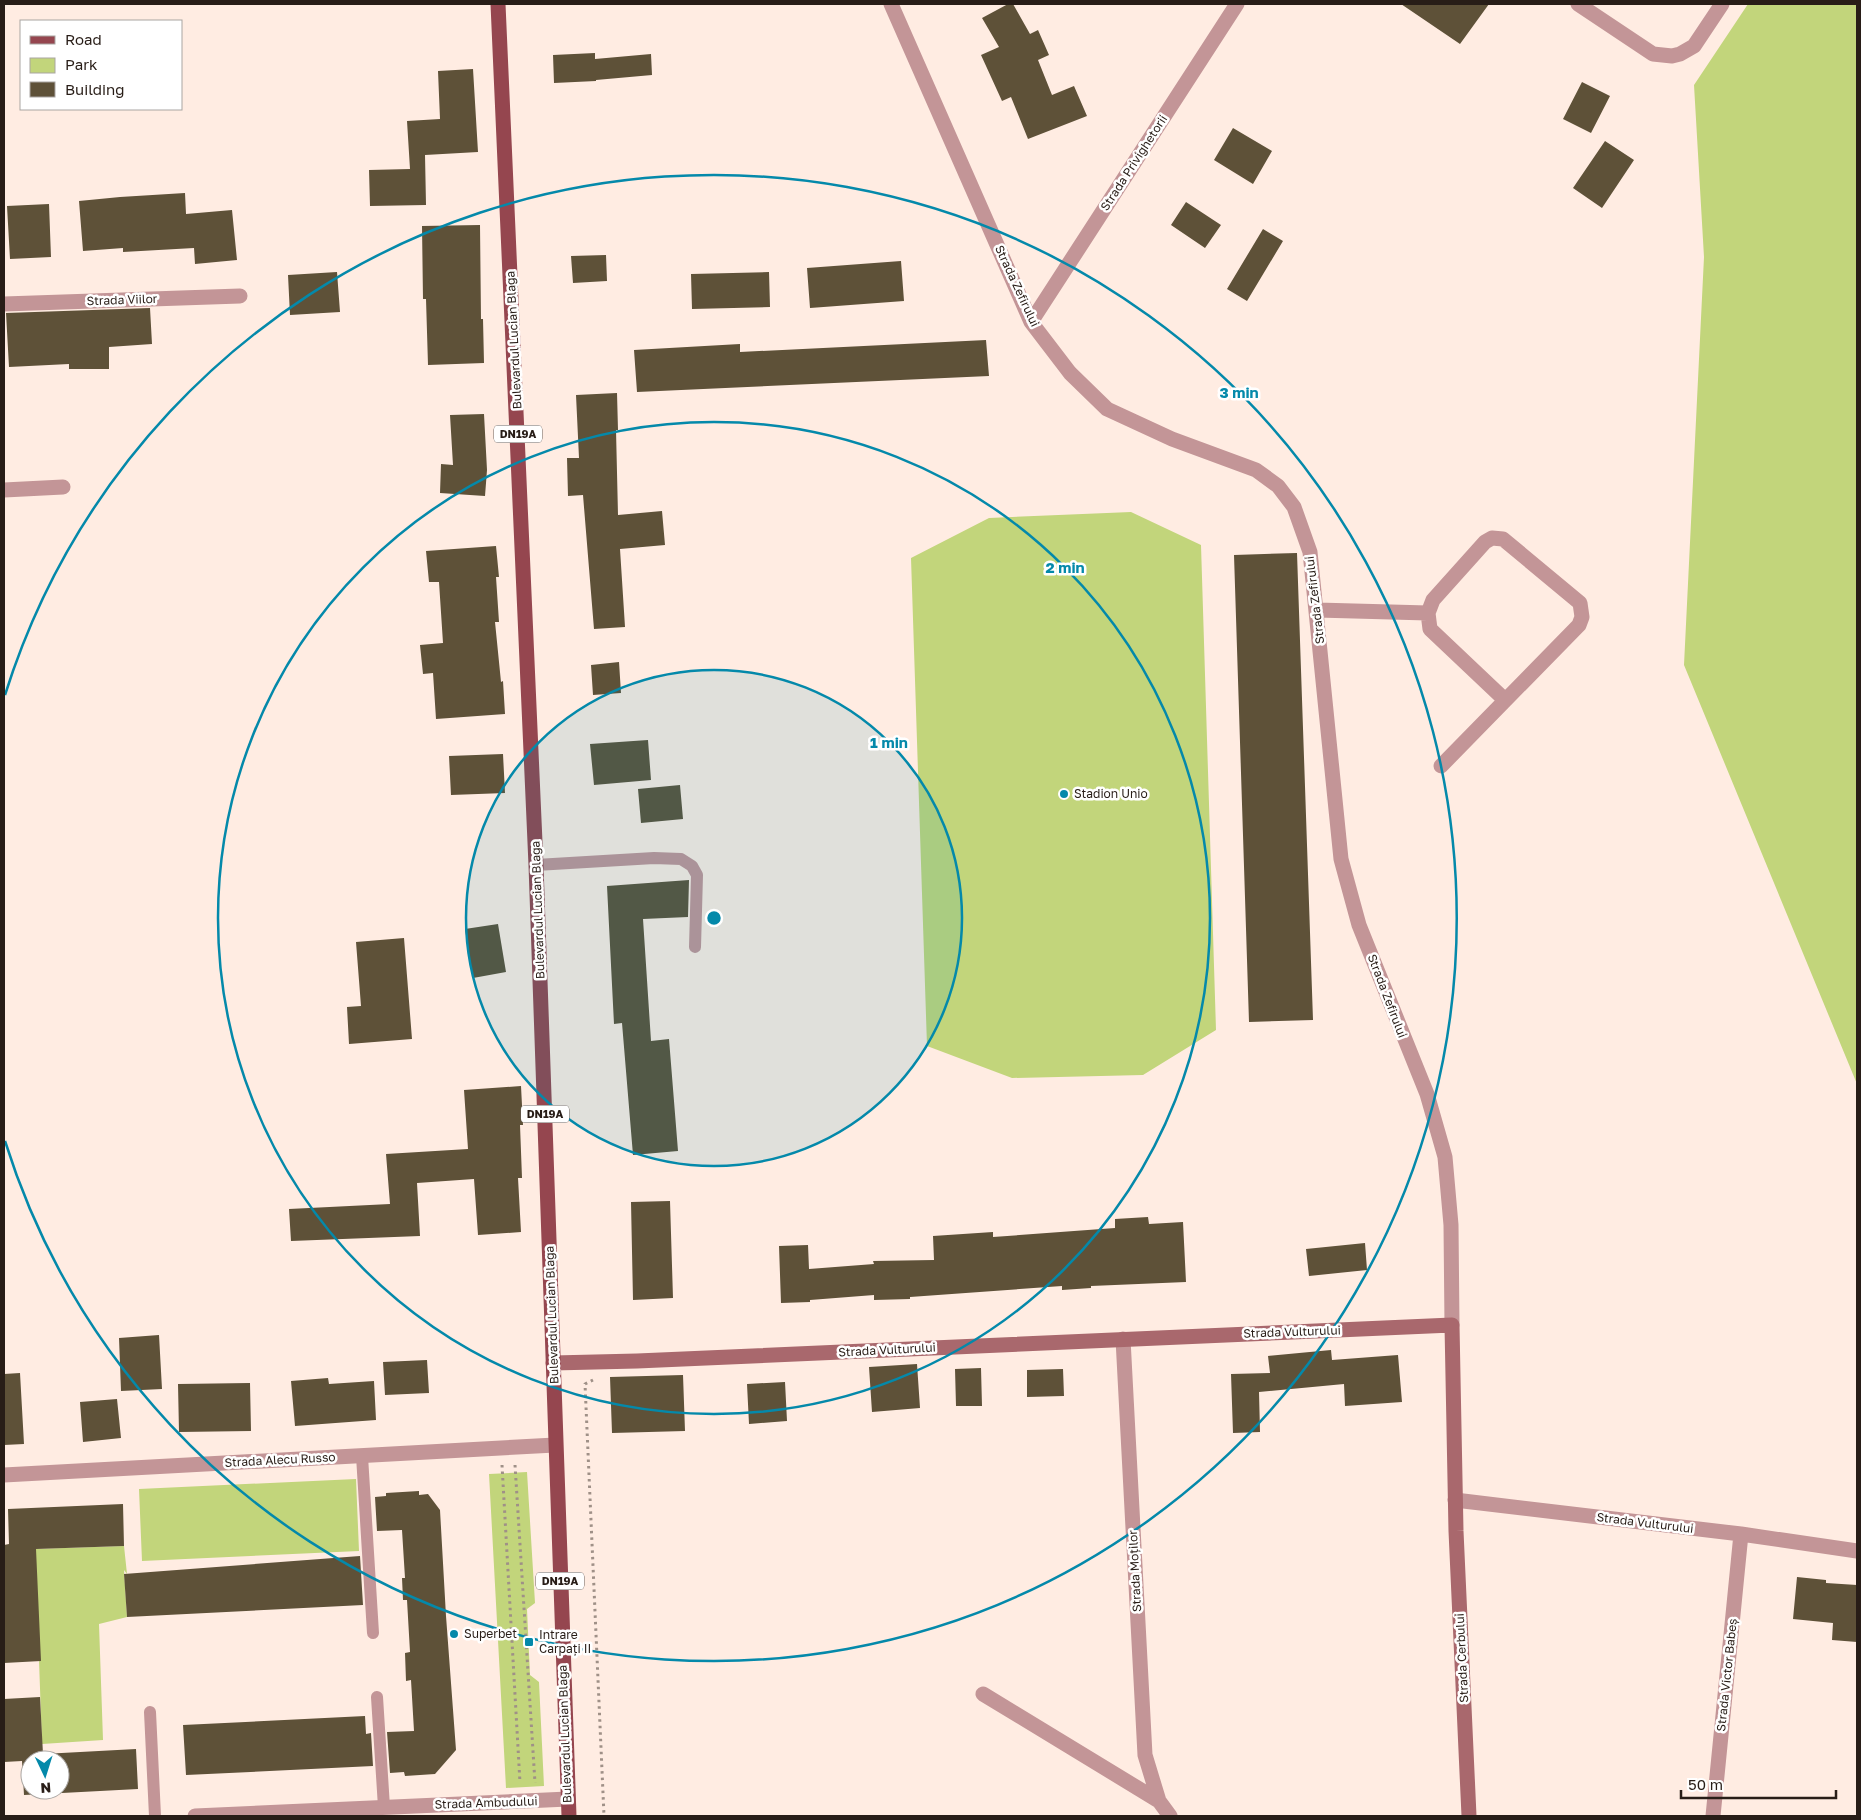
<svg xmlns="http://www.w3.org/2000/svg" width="1861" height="1820" viewBox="0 0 1861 1820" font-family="'Golos Text',sans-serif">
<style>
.green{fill:#c2d57b}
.building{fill:#5e5138;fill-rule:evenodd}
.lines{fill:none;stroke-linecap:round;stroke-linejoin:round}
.path{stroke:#9f9087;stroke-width:3;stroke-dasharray:2.5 4;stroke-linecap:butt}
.lane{stroke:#c39597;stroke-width:12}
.street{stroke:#c39597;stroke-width:15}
.secondary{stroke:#a9686d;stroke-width:15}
.primary{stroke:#95464f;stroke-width:15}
.ring{fill:none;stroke:#0489aa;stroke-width:2.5}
.poi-dot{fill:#0489aa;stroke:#fff;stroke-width:2}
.labels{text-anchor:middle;stroke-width:5;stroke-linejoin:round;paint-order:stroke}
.shield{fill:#fff;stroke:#68615d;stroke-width:1}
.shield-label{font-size:11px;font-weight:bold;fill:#281d17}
.street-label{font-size:12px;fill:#281d17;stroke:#fff}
.poi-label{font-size:12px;fill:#281d17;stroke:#fff;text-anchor:start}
.centre{fill:#0489aa;stroke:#fff;stroke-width:2.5}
.ring-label{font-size:15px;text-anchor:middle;font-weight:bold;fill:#0489aa;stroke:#fff;stroke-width:5;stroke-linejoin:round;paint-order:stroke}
</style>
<rect width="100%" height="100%" fill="#ffece2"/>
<path class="green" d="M1748 4H1857V1084L1684 665 1704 257 1694 85Z
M1131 512 1201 545 1216 1030 1143 1075 1012 1078 927 1046 911 558 989 518Z
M527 1472 535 1603 527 1609 530 1675 539 1682 544 1786 506 1788 489 1474Z
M356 1479 359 1551 142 1561 139 1489Z
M124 1546 127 1574 124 1570 127 1617 99 1624 103 1740 42 1744 35 1549Z"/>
<path class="building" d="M1008 4H1013L1030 34 1038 30 1049 55 1038 60 1052 95 1074 86 1087 116 1028 139 1011 97 1002 101 981 55 999 47 982 18Z
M1401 4H1489L1460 44Z
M595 53V59L651 54 652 75 596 80V81L554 83 553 55Z
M473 69 478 152 425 155 426 205 370 206 369 170 410 169 407 121 440 119 438 71Z
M1582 82 1610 96 1591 133 1563 119Z
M1233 128 1272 151 1253 184 1214 160Z
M1605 141 1634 160 1602 208 1573 188Z
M185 193 186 214 232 210 237 260 195 264 194 248 123 252V248L83 251 79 201 120 197Z
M1186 202 1221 225 1205 248 1171 225Z
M49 204 51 257 10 259 7 206Z
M480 225 481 319H483L484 363 428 365 426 299H423L422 226Z
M1263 229 1283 241 1247 301 1227 289Z
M606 255 607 281 573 283 571 256Z
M901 261 904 301 810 308 807 268Z
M337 272 340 312 290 315 288 275Z
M769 272 770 307 692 309 691 274Z
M150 308 152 344 109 347V369H69V364L9 367 6 313Z
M986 340 989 376 637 392 634 350 740 344V352Z
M617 393 618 430H616L618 515 662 511 665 545 620 549 625 627 594 629 583 495 568 496 567 458H579L576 395Z
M484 414 487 470 485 496 440 493 441 464 453 465 450 415Z
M496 546 499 577H496L499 622H495L501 682 503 681 505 714 436 719 433 673 423 674 420 645 443 643 439 582H429L426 551Z
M1297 553 1313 1020 1249 1022 1234 555Z
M619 662 621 693 593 695 591 665Z
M648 740 651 780 594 785 590 744Z
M503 754 505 793 451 795 449 756Z
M680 785 683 819 641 823 638 789Z
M689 880 688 917 643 919 651 1041 669 1039 678 1151 633 1155 622 1023 614 1024 607 886Z
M498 924 506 972 473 978 465 929Z
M404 938 412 1039 349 1044 347 1007 361 1006 356 942Z
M521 1086 523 1125H520L522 1178H518L521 1232 478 1235 474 1179 417 1183 420 1236 291 1241 289 1209 390 1204 386 1154 468 1149 464 1090Z
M670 1201 673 1298 633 1300 631 1202Z
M1148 1217 1149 1224 1183 1222 1186 1282 1091 1286V1288L1062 1290V1286L910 1297V1299L874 1300V1295L810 1300V1302L781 1303 779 1246 808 1245 809 1269 874 1264 873 1261 934 1260 933 1236 993 1232V1237L1115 1228V1219Z
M1365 1243 1367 1270 1309 1276 1306 1249Z
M159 1335 162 1389 121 1391 119 1338Z
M1331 1350 1332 1360 1398 1355 1402 1402 1345 1406 1344 1384 1259 1392 1260 1432 1233 1433 1231 1374 1270 1373 1268 1356Z
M427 1360 429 1393 385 1395 383 1362Z
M917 1364 920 1408 872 1412 869 1367Z
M981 1368 982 1406H956L955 1369Z
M1063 1369 1064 1396 1027 1397V1370Z
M20 1373 24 1444 4 1445V1374Z
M683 1375 685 1431 612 1433 610 1377Z
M328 1378 329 1384 374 1381 376 1420 295 1426 291 1381Z
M785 1382 787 1421 749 1424 747 1384Z
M250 1383 251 1431 179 1432 178 1384Z
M117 1399 121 1438 83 1442 80 1402Z
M419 1491V1495L428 1494 440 1510 446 1616 456 1750 435 1774 405 1776 404 1772 390 1773 387 1732 414 1731 411 1680 406 1681 405 1653 410 1652 407 1600H403L402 1578H405L402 1530 377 1531 375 1497 386 1496V1493Z
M123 1504 124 1546 36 1549 41 1661 4 1663V1545L9 1544 8 1509Z
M360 1556 363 1605 127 1617 124 1574Z
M1797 1577 1826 1580V1583L1857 1585V1642L1832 1640 1833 1623 1793 1619Z
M40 1697 43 1754 136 1749 138 1789 24 1795 22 1761 4 1762V1699ZM30 1760H60V1790H30Z
M365 1716 366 1734 371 1733 373 1766 186 1775 183 1725Z"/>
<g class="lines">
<path class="path" d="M593 1380 585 1384 604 1816
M502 1465 520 1783
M515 1465 535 1783"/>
<path class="lane" d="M536 865 654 858 681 859 692 866 697 875 695 947
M362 1456 373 1633
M377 1697 384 1807
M150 1712 155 1816"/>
<path class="street" d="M891 4 1031 322 1070 373 1107 409 1172 439 1256 470 1278 486 1294 507 1310 552 1341 859 1359 925 1427 1094 1445 1157 1451 1225 1452 1325
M1578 4 1653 54 1672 56 1680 54 1694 46 1722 4
M4 304 240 296
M1031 322 1237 4
M4 490 63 487
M1317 610 1428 613 1433 600 1485 542 1492 538 1503 539 1580 603 1582 617 1579 625 1441 766
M1428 613 1430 629 1505 700
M1123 1339 1145 1755 1159 1801 1170 1816
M4 1475 555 1445
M1455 1500 1741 1534 1857 1551
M983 1694 1159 1801
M195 1816 568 1799
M1713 1816 1741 1534"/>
<path class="secondary" d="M553 1363 637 1361 1452 1325 1456 1531 1469 1816"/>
<path class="primary" d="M498 4 536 865 569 1816"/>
</g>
<circle cx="714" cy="918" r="248" fill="#0489aa" fill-opacity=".12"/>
<g class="ring">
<circle cx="714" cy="918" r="248"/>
<circle cx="714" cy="918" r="496"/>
<path d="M5 695A743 743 0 1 1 5 1141"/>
</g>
<g class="poi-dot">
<circle cx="1064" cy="794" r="5"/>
<circle cx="454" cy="1634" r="5"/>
<rect x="524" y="1637" width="10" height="10" rx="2.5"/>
</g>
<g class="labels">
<g class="shield">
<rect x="494" y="425.5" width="48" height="17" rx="4"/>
<rect x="521" y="1105.5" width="48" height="17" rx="4"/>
<rect x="536" y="1572.5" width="48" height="17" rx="4"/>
</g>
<g class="shield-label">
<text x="518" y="438">DN19A</text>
<text x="545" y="1118">DN19A</text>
<text x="560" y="1585">DN19A</text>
</g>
<g class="street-label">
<text transform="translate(1134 163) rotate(-57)" y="4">Strada Privighetorii</text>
<text transform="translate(1017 286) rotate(65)" y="4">Strada Zefirului</text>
<text transform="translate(122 300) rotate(-2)" y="4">Strada Viilor</text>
<text transform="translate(514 340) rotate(-93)" y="4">Bulevardul Lucian Blaga</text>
<text transform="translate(1315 600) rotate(-97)" y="4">Strada Zefirului</text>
<text transform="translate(538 910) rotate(-92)" y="4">Bulevardul Lucian Blaga</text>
<text transform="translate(1387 996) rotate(69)" y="4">Strada Zefirului</text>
<text transform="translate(552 1315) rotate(-92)" y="4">Bulevardul Lucian Blaga</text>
<text transform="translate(1292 1332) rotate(-2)" y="4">Strada Vulturului</text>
<text transform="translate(887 1350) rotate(-3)" y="4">Strada Vulturului</text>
<text transform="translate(280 1460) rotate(-3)" y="4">Strada Alecu Russo</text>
<text transform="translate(1645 1523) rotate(7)" y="4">Strada Vulturului</text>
<text transform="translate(1135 1571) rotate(-93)" y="4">Strada Moților</text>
<text transform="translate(1462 1658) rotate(-93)" y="4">Strada Cerbului</text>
<text transform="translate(1727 1675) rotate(-84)" y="4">Strada Victor Babeș</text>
<text transform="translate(565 1734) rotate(-92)" y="4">Bulevardul Lucian Blaga</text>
<text transform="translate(486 1803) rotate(-2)" y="4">Strada Ambudului</text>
</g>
<g class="poi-label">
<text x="1074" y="798">Stadion Unio</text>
<text x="464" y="1638">Superbet</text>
<text x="539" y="1639">Intrare<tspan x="539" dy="14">Carpați II</tspan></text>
</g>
</g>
<circle cx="714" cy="918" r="8" class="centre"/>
<g class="ring-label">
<text x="1239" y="398">3 min</text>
<text x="1065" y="573">2 min</text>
<text x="889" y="748">1 min</text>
</g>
<rect width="1861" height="1820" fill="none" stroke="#281d17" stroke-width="10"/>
<rect x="20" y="20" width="162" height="90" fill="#ffffff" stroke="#a9a5a2"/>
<rect x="30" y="36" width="25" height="8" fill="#95464f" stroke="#a9a5a2"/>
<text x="65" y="45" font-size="15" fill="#281d17">Road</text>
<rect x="30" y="58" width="25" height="15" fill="#c2d57b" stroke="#a9a5a2"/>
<text x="65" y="70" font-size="15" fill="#281d17">Park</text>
<rect x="30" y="82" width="25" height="15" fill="#5e5138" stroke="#a9a5a2"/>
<text x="65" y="95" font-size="15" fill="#281d17">Building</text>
<g transform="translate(45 1775) rotate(176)"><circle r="24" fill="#ffffff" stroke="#a9a5a2"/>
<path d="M0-4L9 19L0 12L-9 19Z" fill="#0489aa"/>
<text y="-8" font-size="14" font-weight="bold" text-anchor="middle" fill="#281d17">N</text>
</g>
<path d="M1681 1790v8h155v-8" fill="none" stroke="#281d17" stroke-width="2.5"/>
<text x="1688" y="1790" font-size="15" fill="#281d17" stroke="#ffffff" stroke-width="4" paint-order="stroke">50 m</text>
</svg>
